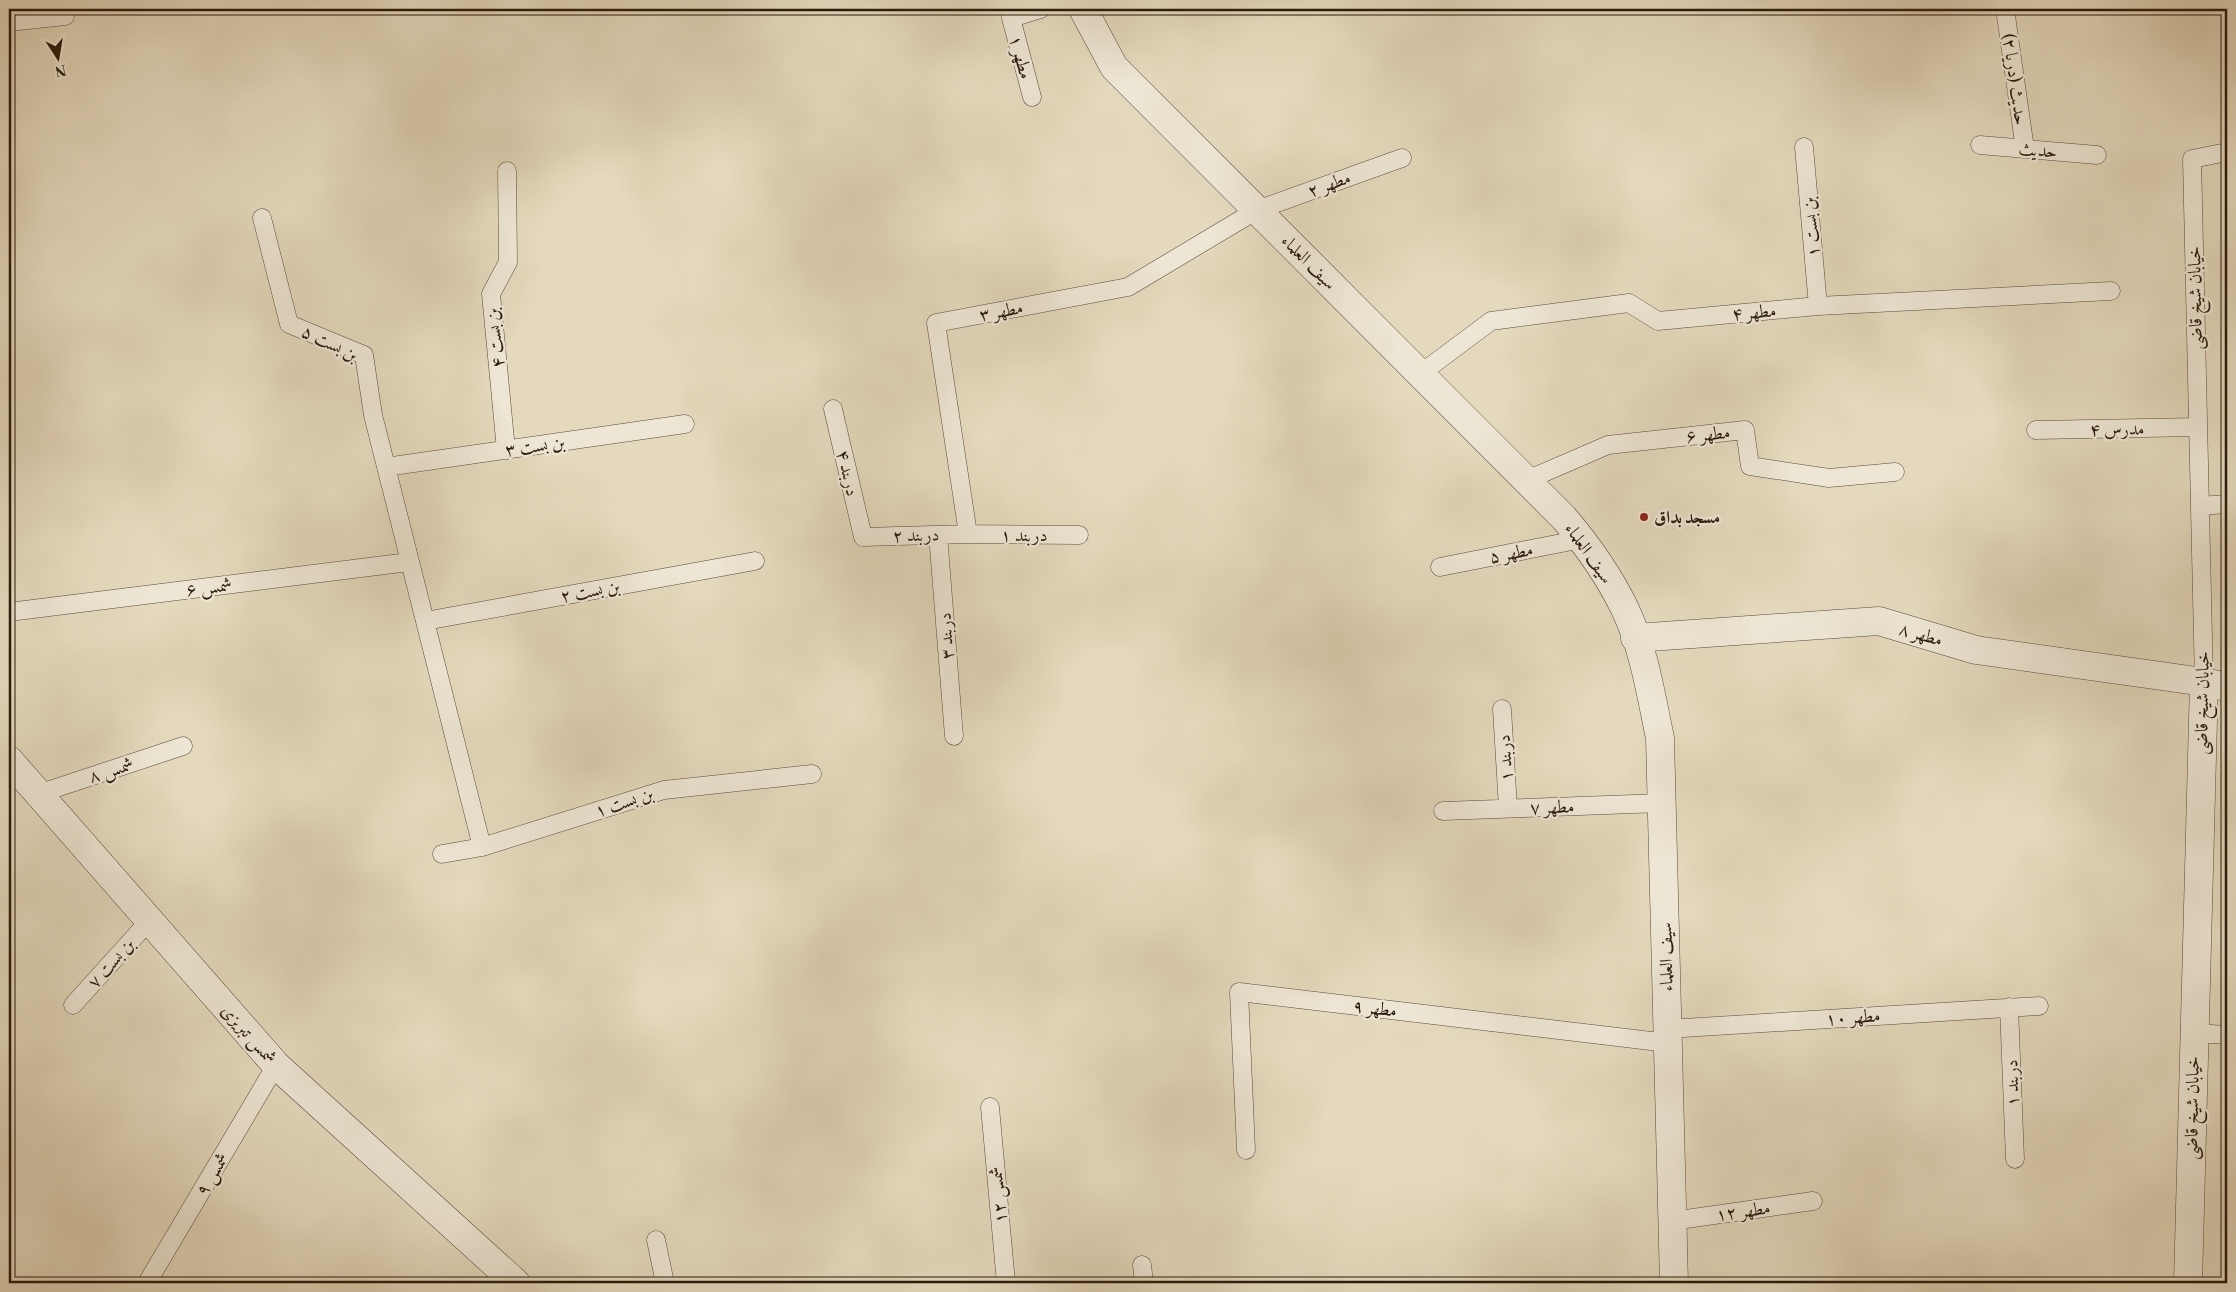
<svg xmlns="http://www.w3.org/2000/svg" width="2236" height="1292" viewBox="0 0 2236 1292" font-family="'Libre Bodoni',Amiri,serif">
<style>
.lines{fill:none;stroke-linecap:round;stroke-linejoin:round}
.service-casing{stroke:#584a39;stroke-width:19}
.minor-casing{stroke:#584a39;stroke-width:29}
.service{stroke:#ede6d4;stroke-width:18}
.minor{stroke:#ede6d4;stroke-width:28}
.poi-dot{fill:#8f2418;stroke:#ede6d4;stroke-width:2}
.labels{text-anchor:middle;stroke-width:4.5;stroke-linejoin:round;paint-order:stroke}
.street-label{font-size:18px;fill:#291b0d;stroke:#ede6d4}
.poi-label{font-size:18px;font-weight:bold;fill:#291b0d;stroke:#ede6d4;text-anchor:start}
</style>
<rect width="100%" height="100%" fill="#e4d9bd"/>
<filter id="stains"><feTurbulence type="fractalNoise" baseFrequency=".004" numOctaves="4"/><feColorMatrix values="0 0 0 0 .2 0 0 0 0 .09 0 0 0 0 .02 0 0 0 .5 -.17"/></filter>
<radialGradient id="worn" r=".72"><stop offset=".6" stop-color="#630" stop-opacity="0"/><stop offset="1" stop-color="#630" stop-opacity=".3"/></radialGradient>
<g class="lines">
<defs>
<path id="service" d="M2005 9 2025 149
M9 22 65 16
M1032 97 1011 18 1041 9
M1980 145 2097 155
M1804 147 1818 306
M262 218 289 324 364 355 373 415 482 847
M1420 374 1491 321 1629 303 1658 321 1818 306 2111 291
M833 409 863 537 968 534 1079 535
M2036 430 2198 427
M506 450 491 294 508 262 507 171
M386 467 685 424
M1527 480 1608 445 1745 430 1750 466 1829 478 1895 472
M2200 506 2227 504
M968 534 936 323 1128 287 1257 210 1402 158
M938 535 954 736
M1440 567 1582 539
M9 612 409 562
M425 621 755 561
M2204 682 2192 159 2227 152
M1502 709 1508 808
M38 794 183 746
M1443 811 1662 803
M442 854 482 847 664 790 812 774
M73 1005 149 921
M2009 1007 2015 1159
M1667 1029 2039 1006
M2194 1033 2227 1035
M990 1107 1006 1283
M1246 1150 1239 992 1668 1043
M1672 1221 1813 1201
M656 1240 665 1283
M1142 1265 1144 1283
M147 1283 276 1065"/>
<path id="minor" d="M1083 9 1114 67 1564 518C1588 546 1609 576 1625 609 1644 649 1651 695 1660 738L1674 1283
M1635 638 1879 621 1976 650 2204 682 2227 687
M9 760 276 1065 516 1283
M2188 1283 2204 682"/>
</defs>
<use href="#service" class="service-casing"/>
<use href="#minor" class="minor-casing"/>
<use href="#service" class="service"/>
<use href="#minor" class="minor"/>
</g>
<circle class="poi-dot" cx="1644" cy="517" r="5"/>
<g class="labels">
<g class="street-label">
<text transform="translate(1021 57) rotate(75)" y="6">مطهر ۱</text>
<text transform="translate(2015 79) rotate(82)" y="6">حدیث (دریا ۲)</text>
<text transform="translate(2038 150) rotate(5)" y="6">حدیث</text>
<text transform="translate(1329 184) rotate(-20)" y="6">مطهر ۲</text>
<text transform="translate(1811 227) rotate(-95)" y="6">بن بست ۱</text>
<text transform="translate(1309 262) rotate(45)" y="6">سیف العلماء</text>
<text transform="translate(2195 298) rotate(-91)" y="6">خیابان شیخ قاضی</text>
<text transform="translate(1001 311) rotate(-11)" y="6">مطهر ۳</text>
<text transform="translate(1754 312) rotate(-5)" y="6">مطهر ۴</text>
<text transform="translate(495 338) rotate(-96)" y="6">بن بست ۴</text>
<text transform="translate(330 343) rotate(26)" y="6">بن بست ۵</text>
<text transform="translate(2117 429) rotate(-1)" y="6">مدرس ۴</text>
<text transform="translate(1708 434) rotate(-6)" y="6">مطهر ۶</text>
<text transform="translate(535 446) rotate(-8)" y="6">بن بست ۳</text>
<text transform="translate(848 473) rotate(77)" y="6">دربند ۴</text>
<text transform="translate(916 535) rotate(-2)" y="6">دربند ۲</text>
<text x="1024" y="541">دربند ۱</text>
<text transform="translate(1511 553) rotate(-11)" y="6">مطهر ۵</text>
<text transform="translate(1589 553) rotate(55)" y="6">سیف العلماء</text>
<text transform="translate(209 587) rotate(-7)" y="6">شمس ۶</text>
<text transform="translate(590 591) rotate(-10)" y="6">بن بست ۲</text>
<text transform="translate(1921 634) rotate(16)" y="6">مطهر ۸</text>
<text transform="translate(946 636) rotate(-94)" y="6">دربند ۳</text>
<text transform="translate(2202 703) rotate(-89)" y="6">خیابان شیخ قاضی</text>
<text transform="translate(1505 758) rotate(-94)" y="6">دربند ۱</text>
<text transform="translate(111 770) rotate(-18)" y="6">شمس ۸</text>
<text transform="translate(624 802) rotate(-18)" y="6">بن بست ۱</text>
<text transform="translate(1552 807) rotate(-2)" y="6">مطهر ۷</text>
<text transform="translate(1666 957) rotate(-91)" y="6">سیف العلماء</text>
<text transform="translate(111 963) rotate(-48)" y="6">بن بست ۷</text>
<text transform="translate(1375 1008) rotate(7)" y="6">مطهر ۹</text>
<text transform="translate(1853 1017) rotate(-4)" y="6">مطهر ۱۰</text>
<text transform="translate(249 1034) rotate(48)" y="6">شمس تبریزی</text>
<text transform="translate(2012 1083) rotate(-92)" y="6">دربند ۱</text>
<text transform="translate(2192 1108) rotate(-89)" y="6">خیابان شیخ قاضی</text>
<text transform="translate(212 1174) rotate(-59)" y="6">شمس ۹</text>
<text transform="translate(998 1195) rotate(-95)" y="6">شمس ۱۲</text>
<text transform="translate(1743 1211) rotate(-8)" y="6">مطهر ۱۲</text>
</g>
<g class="poi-label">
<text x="1654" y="523">مسجد بداق</text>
</g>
</g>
<rect width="2236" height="1292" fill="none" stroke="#e4d9bd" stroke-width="30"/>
<rect x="10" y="10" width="2216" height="1272" fill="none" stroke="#291b0d" stroke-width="2.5"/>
<rect x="15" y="15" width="2206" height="1262" fill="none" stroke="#291b0d"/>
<g transform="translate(58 58) rotate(168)" stroke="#ede6d4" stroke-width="4" paint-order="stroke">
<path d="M0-4L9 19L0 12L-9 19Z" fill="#291b0d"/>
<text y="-8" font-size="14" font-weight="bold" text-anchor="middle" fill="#291b0d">N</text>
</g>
<rect width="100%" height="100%" filter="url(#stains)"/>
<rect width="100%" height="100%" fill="url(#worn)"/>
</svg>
